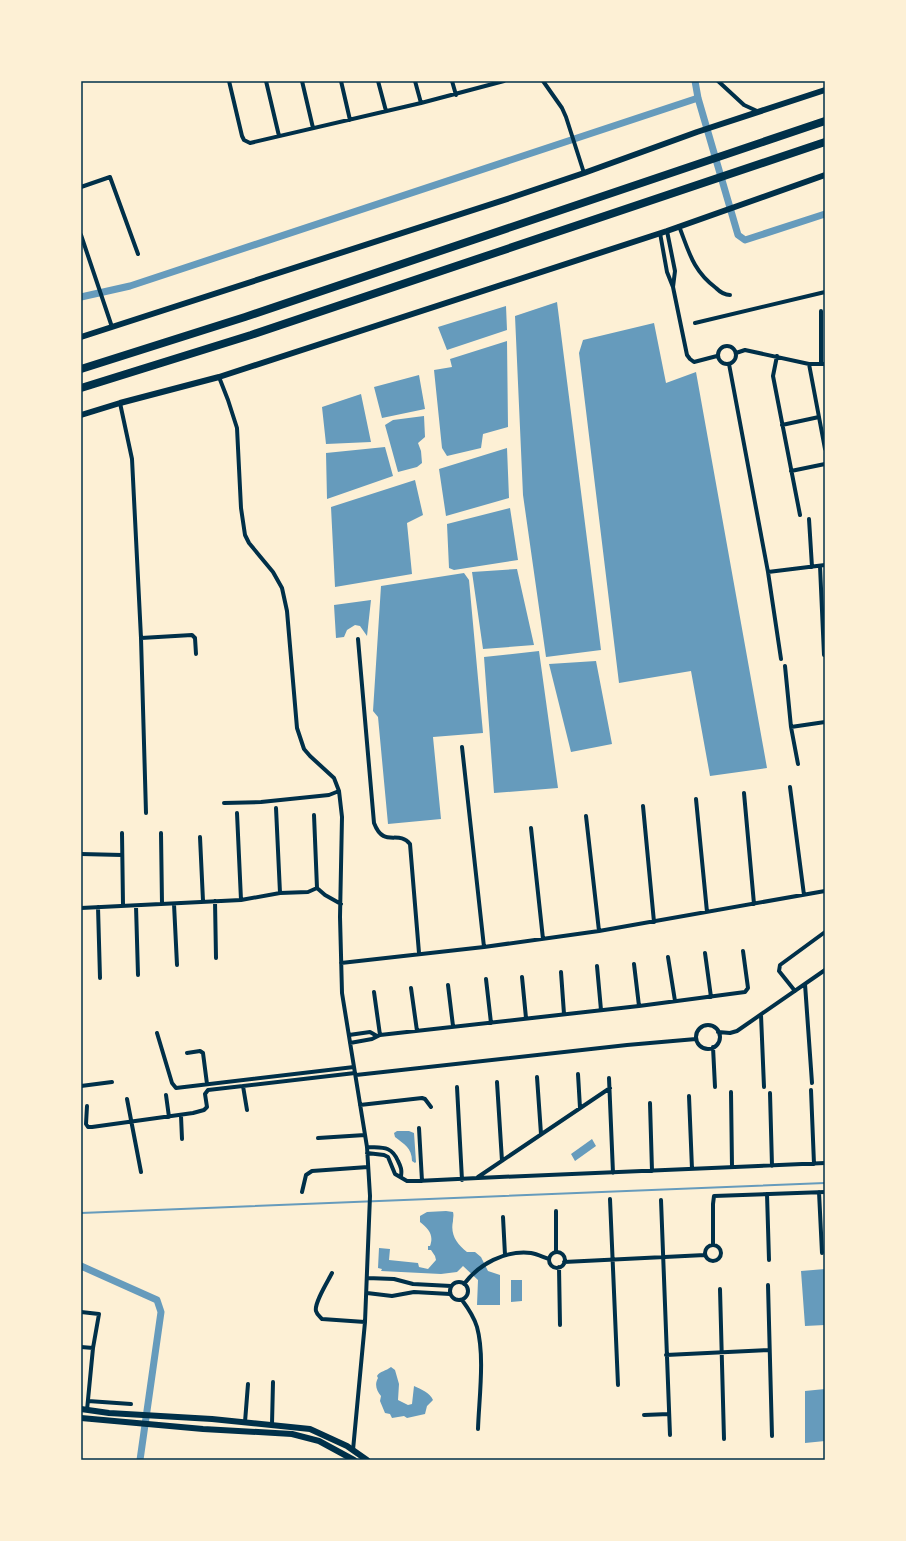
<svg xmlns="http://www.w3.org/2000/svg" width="906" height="1541" viewBox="0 0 906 1541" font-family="'Varela Round',sans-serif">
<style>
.water{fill:#669bbc}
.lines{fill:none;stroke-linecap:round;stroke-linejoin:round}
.stream{stroke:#669bbc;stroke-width:2}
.canal{stroke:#669bbc;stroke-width:7}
.minor{stroke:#003049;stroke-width:4}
.secondary{stroke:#003049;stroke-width:6}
.motorway{stroke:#003049;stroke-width:8}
.neatline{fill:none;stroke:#003049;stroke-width:1.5}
</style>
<rect width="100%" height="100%" fill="#fdf0d5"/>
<path class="water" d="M557 302 601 650 546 657 523 495 515 316Z
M506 306 507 330 447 350 438 327Z
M654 323 666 383 696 372 767 768 710 776 691 671 619 683 579 353 583 340Z
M507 341 508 427 483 434 481 448 447 456 442 448 434 370 452 367 450 359Z
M419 375 425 409 382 418 374 387Z
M361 394 371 442 326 444 322 407Z
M424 416 425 437 418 443 421 451 422 463 417 467 398 472 385 425 393 420Z
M385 447 393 476 327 499 326 453Z
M507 448 509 498 446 516 439 469Z
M415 480 423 515 407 523 412 574 335 587 331 507Z
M510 508 518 560 454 570 449 568 447 524Z
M517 569 534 645 483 649 472 572Z
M464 573 469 580 483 733 433 737 441 819 388 824 378 717 373 711 381 586Z
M371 600 367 636 360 626 355 625 347 630 344 637 336 638 334 605Z
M539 651 558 788 494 793 484 657Z
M596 661 612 744 571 752 549 664Z
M397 1131H409L414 1133 416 1162 415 1163 412 1161C412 1148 404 1144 395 1137L394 1133Z
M592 1139 596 1146 575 1161 571 1154Z
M446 1211 453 1212C454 1216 453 1217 453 1221 450 1235 457 1244 467 1252H475L481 1257 488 1271 500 1275V1305H477L478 1280 463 1266 457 1272 441 1274 381 1271 382 1269 378 1268 379 1248 390 1249 389 1260 418 1263 419 1267 428 1269 436 1260 435 1256 431 1250H428V1246H430C434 1235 429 1229 420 1222V1216L427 1212Z
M825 1269V1325L805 1326 801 1271Z
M511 1280H522V1301L511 1302Z
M391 1367 395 1370 399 1384 398 1400 408 1405 412 1404 414 1386C421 1389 430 1393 433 1400L427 1406 425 1414 407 1418 404 1416 392 1418 390 1414 385 1413 380 1401 381 1396C377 1391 374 1385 378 1378L377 1376C380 1371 386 1371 391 1367Z
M825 1389V1441L805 1443V1391Z"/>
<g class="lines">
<path class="stream" d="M81 1213 825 1183"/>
<path class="canal" d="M695 81 698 98 738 235 745 240 825 214
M81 297 130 286 698 98
M81 1266 157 1300 161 1312 140 1460"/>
<path class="minor" d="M229 81 242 136 244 140 250 143 421 103 504 81
M266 81 279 136
M302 81 313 128
M341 81 350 120
M378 81 386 111
M415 81 421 103
M452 81 456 95
M543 81 562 108 566 117 584 173
M718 81 744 105 757 111
M81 187 110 177 138 254
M679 226C689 252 693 271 716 288 720 292 724 295 730 295
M667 231 675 271 673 287
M660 233 667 272 673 287 687 355 690 359 694 362 717 356
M81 235 112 327
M695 323 825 292
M718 355a9 9 0 1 1 18 0a9 9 0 1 1-18 0Z
M736 353 745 350 809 364H825
M777 356 773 376 800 515
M729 364 768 572 781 659
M809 364 825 449
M821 364V311
M219 377 228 400 237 428 241 508 245 535 249 543 273 572 282 588 287 611 297 728 304 749 310 756 334 778 339 791 342 817 340 917 342 993 367 1147 370 1196 365 1322 353 1450
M120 403 132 459 141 638 146 813
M782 425 819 417
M791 471 825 464
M809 519 812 567
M820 566 824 655
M768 572 825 565
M141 638 192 635 195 638 196 654
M358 639 374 823C384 849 398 829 410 844L419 953
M785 666 791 727 798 764
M791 727 825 722
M462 747 484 947
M790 787 804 895
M744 793 754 904
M696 799 707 912
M224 803 261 802 329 795 339 791
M643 806 654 922
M276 808 280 893
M237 813 241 900
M586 816 599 931
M531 828 543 939
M122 833 123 905
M161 833 162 904
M200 837 203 901
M81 854 122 855
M317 888 325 895 341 904
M215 901 216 958
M174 904 177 965
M136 906 138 975
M98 907 100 978
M81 908 241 900 280 893 308 892 317 888 314 815
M705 953 711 997
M668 957 675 1001
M341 963 484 947 599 931 825 891
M634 964 639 1006
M597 966 601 1010
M561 972 564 1014
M522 977 526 1018
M486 979 491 1023
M805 984 812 1083
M448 985 453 1026
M411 988 417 1031
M795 991 779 971 780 965 825 932
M374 992 380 1035
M761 1015 764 1087
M696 1037a12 12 0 1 1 24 0a12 12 0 1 1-24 0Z
M718 1032 730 1033 737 1031 825 970
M157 1033 172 1083 176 1088 354 1067
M349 1035 370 1032 377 1036
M350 1043 372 1039 380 1035 639 1006 745 992 748 988 743 951
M713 1047 715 1087
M187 1053 200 1051 203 1053 207 1084
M578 1074 580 1108
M356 1075 627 1045 696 1039
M537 1077 541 1134
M609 1078 613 1173
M497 1082 502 1161
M81 1086 112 1082
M243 1086 247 1110
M457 1087 462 1180
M811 1090 814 1164
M731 1092 732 1167
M770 1093 772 1166
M166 1095 169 1117
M689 1096 692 1169
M127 1099 141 1172
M650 1103 652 1171
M360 1105 422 1098 425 1099 431 1107
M87 1106 86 1124 88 1127H92L193 1113 204 1110 207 1107 205 1094 208 1090 355 1073
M181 1116 182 1139
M419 1128 422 1181
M318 1138 365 1135
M367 1147C382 1148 391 1145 398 1161 401 1167 402 1170 401 1176
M367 1153 384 1155 388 1157 395 1174 407 1181H417L478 1178 825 1163
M478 1177 610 1088
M302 1192 306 1175 312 1171 368 1167
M819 1192 822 1253
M767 1194 769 1260
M610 1199 618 1385
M661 1200 670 1435
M503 1217 505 1255
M705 1253a8 8 0 1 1 16 0a8 8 0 1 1-16 0Z
M713 1245V1204L714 1196 825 1192
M556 1252V1211
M549 1260a8 8 0 1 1 16 0a8 8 0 1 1-16 0Z
M564 1262 705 1255
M559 1267 560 1325
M332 1273C328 1281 314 1303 316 1311 317 1315 320 1317 322 1319L365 1322
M367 1278 394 1279 413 1284 451 1286
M450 1291a9 9 0 1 1 18 0a9 9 0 1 1-18 0Z
M464 1284C479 1264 505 1250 531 1253 537 1254 543 1257 549 1259
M768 1285 772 1436
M720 1289 724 1439
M367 1293 392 1296 414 1292 450 1294
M462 1300C468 1308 474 1317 477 1327 485 1356 479 1399 478 1429
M81 1312 99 1314 93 1348 87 1410
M81 1347 93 1348
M666 1355 769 1350
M88 1401 131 1404
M644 1415 669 1414
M245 1422 248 1384
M272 1424 273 1382"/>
<path class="secondary" d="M81 337 510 198 584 173 697 132 825 90
M81 415 120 403 219 377 667 231 825 175
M81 1409 109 1413 212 1419 310 1429 347 1446 367 1460
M81 1418 203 1429 292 1434 319 1441 354 1460"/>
<path class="motorway" d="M81 369 245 317 825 121
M81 388 251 335 825 142"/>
</g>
<rect width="906" height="1541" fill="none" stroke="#fdf0d5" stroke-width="164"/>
<rect x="82" y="82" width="742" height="1377" class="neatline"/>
</svg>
